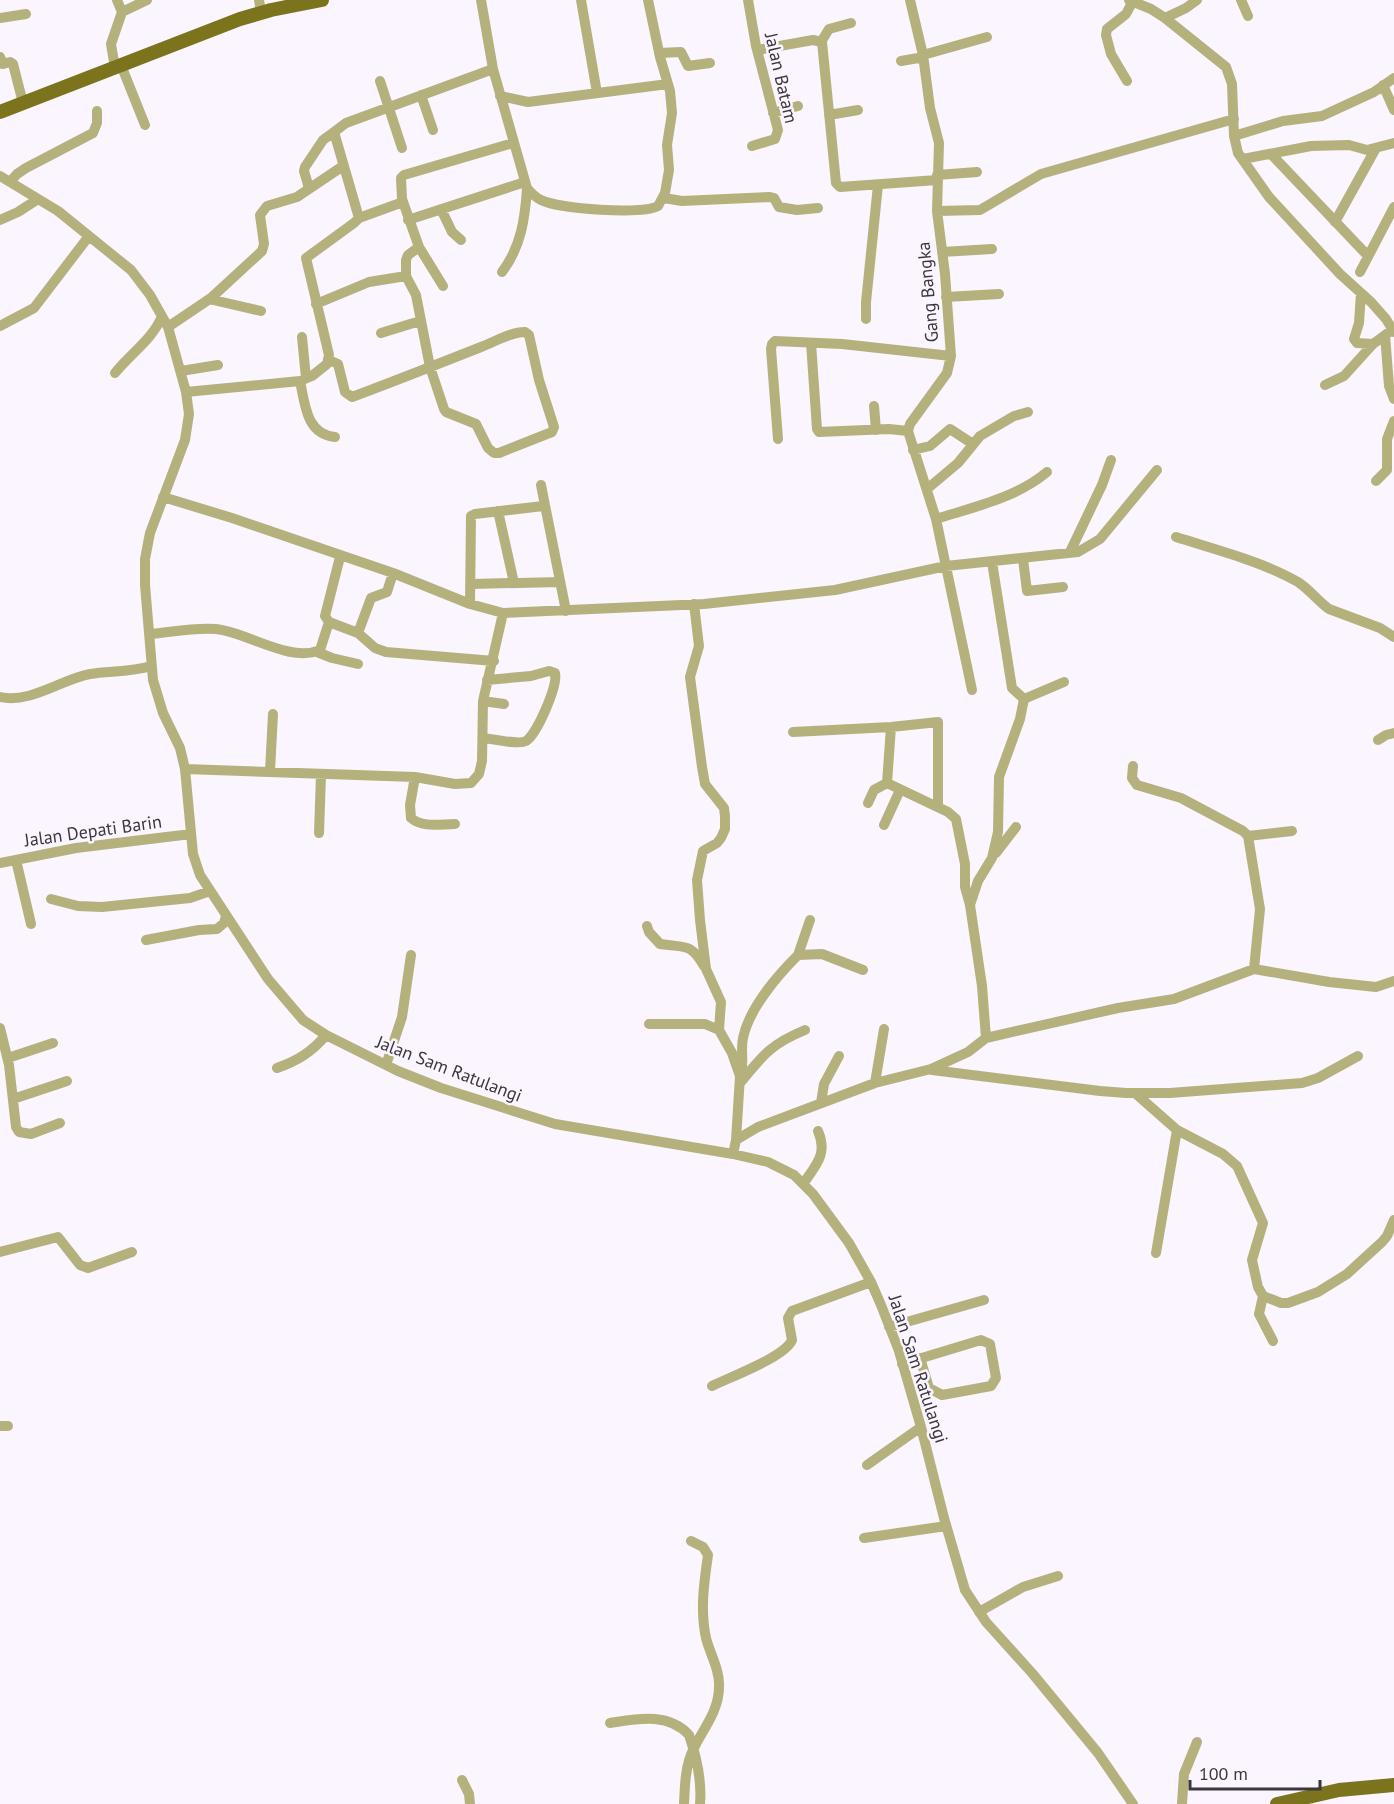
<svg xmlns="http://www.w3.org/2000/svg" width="1394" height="1804" viewBox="0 0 1394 1804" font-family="'PT Sans',sans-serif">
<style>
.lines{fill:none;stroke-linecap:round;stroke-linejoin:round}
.minor{stroke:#b4b17d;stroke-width:10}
.major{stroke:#7b741c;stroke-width:14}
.labels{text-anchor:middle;stroke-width:5;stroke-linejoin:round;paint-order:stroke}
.street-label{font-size:18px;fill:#3b373d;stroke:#fbf5ff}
</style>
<rect width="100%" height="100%" fill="#fbf5ff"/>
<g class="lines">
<path class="minor" d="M259 0 261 12
M481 0 493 69 527 188C531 193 535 197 541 200 559 209 642 215 658 206L665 193 669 170 667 145 672 113 670 91 660 57 648 0
M581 0 597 93
M748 0 756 46 778 130 775 139 752 146
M910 0 923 55 930 108 939 143 937 211 945 274 951 356 947 373 910 424 908 431 936 519 972 690
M1129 0 1151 9 1165 18 1226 67 1232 84 1234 136 1238 153 1269 197 1340 274 1371 302 1386 319 1394 332
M1241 0 1248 16
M122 12 147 0
M0 18 26 14
M1165 18 1186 8 1197 0
M821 42 829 29 851 23
M757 50 813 40 822 42 836 183 840 187 937 180
M659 53 681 52 688 66 710 63
M923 55 987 37
M0 57 3 64 10 62 13 64 23 103
M901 61 924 57
M121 65 145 125
M115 68 111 44 122 12 117 0
M380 81 402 148
M1127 81 1111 54 1106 35 1107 29 1126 14 1133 1
M1383 85 1394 110
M421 95 433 130
M500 96 528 102 668 84
M773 113 798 106
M829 115 858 110
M1234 136 1283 121 1322 116 1374 92 1394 78
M1271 154 1368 256
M1243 159 1311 146 1349 145 1367 150 1394 143
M937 175 977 172
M0 176 58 211 131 270 150 295 168 327 186 392 189 414 185 440 150 533 145 559V585L153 680 163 713 180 748 185 769 193 854 200 875 268 979 303 1020 326 1035 398 1071 441 1088 555 1124 733 1154 768 1162 794 1175 813 1194 849 1243 871 1282 881 1305 899 1351 921 1427 944 1518 965 1590 986 1622 1032 1673 1098 1753 1133 1804
M10 182 17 174 26 168 93 133 97 123V111
M309 188 304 171 305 167 323 140 334 132
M664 198 682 201 770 197 774 198 779 207 797 210 818 208
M441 209 452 232 461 240
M937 211 980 210 1041 174 1234 119
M359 218 403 202
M0 220 18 212 38 199
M408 220 525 182
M1335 222 1376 148
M419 247 443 286
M942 252 992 249
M502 272C521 247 525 219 527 188
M1360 272 1394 207
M1361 293 1359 323 1354 339 1357 343 1373 344
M946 297 999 294
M209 299 261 311
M316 304 369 282 406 276
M866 319V302L878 185
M0 326 34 308 89 236
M168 327 211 298 262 251 264 244 260 215 267 206 297 197 343 166
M381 333 420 321
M1385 335 1389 386 1394 399
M302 337 306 378
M811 343 817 429 819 432 889 429 908 431
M329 360 338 364 345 392 352 397C395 381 438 364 481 347 495 342 510 332 525 332L529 335 539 380 554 427 552 432 499 453H494L488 448 476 424 446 412 444 409 430 367 416 295 406 276V260L408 255 419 247 402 199 401 178 404 175 513 143
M181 371 218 365
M115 373C130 354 153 339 162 316
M300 381C305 404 306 434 335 437
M1325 385 1344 376 1373 344 1392 330
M186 392 300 381 312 376 327 364 329 355 306 258 354 223 359 218 334 132 346 123 493 69
M874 406 876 430
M778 439 771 349 772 344 775 341 842 344 951 356
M913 450 930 446 950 429 973 444
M1376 481 1387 470V439L1394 421
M541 485 566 611
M927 489 958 463 980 436 1014 416 1028 412
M163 497 232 518 393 573 470 604 503 613 704 604 835 590 946 566 1078 552 1100 539 1157 470
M498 511 514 583
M936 519C974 507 1016 498 1047 472
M1176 537C1217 550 1261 561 1298 582 1310 590 1318 601 1329 609L1380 628 1394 637
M1070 552 1102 485 1111 460
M340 557 325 616 329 622 358 633 375 648 386 652 494 661
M1023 559 1027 591 1063 587
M471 584 560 582
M470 604 471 516 475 514 543 506
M694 604 699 646 690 677 702 767 705 784 724 808 725 816V829L721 838 717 843 703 851 697 880 700 920 706 969 721 1002 719 1030
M358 633 371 598 387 592 393 573
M150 634C172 632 195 627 216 629 247 632 289 663 320 650L329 622
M317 652 332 658 358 664
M0 697C30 704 62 679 90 674 111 671 131 672 151 666
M1024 699 1064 682
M483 701 504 704
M891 727 887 783 948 812 956 819 965 864V887L970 905
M793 732 891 727 938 722V807
M484 738C492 739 519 745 526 741 537 734 558 686 555 673L549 671 531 676 487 680
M1378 740 1386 735 1394 733
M1133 766 1132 778 1137 785 1181 798 1243 831 1248 836
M185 769 415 777 455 784 471 783 479 774 482 761 483 701 503 613
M270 771 273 714
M415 777 410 805 411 818C423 828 440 824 455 824
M868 803 874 790 887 783
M884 825 900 790
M319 833 321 775
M996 853 1016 827
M16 860 31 924
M0 863 76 848 191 834
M51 899 78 906 102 907 190 898 210 891
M647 926 649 932 660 944C685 948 690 942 704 966
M146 940 199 930 217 929 224 923 226 916
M798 955 810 920
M1254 969 1260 909 1248 836 1292 831
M649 1024H705L719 1030 732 1053 740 1076 736 1140
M0 1028 9 1065 16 1127 19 1132 31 1134 60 1123
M986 1038 982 986 970 905 978 881 992 858 998 832 999 777 1020 719 1024 699 1012 688 992 562
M8 1058 53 1043
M386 1065 402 1017 411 955
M277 1068C297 1061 312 1052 326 1035
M932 1070 1100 1091 1126 1093H1170L1302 1083 1318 1078 1358 1056
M740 1076C745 1063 740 1051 743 1038 749 1009 777 976 798 955L822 954 863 970
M740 1083C763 1055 771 1044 805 1030
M875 1083 884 1029
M1135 1093 1177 1130 1156 1253
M13 1099 67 1081
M821 1103 824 1084 839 1056
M1177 1130 1223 1154 1237 1166 1263 1223 1252 1260 1258 1287 1263 1296 1281 1303H1288L1318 1292 1347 1274 1382 1242 1387 1236 1394 1220
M733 1154 736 1140 758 1127 875 1083 931 1069 968 1052 986 1038 1118 1008 1174 999 1254 969 1329 982 1376 987 1394 981
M803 1184C816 1165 828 1154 818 1131
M0 1252 58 1237 80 1265 88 1268 132 1252
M1263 1296 1259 1314 1273 1341
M889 1327 984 1300
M902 1364 981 1340 990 1344 996 1378 991 1386 942 1395 929 1388 920 1358
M712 1386C730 1377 785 1357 792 1340L788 1318 792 1311 871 1282
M0 1426H8
M867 1465 921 1427
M864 1538 946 1526
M979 1612 1023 1587 1058 1576
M610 1723C637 1719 668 1712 689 1735 697 1758 702 1780 700 1804
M462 1780 469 1794 470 1804
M684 1804C685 1785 685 1767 693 1750 703 1729 719 1711 719 1687 720 1670 710 1654 706 1638 700 1610 704 1583 708 1555L703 1547 691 1541
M1182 1804 1184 1774 1197 1742"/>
<path class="major" d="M0 112 240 19 271 10 322 0
M1277 1804 1339 1790 1394 1785"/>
</g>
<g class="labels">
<g class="street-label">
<text transform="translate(781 78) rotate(77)" y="6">Jalan Batam</text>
<text transform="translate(928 292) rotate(-95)" y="6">Gang Bangka</text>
<text transform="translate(93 831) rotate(-8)" y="6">Jalan Depati Barin</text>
<text transform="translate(449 1069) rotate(21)" y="6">Jalan Sam Ratulangi</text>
<text transform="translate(918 1369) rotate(72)" y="6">Jalan Sam Ratulangi</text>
</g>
</g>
<path d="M1190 1780v9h130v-9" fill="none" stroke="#3b373d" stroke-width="3"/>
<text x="1199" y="1780" font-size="18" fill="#3b373d" stroke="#fbf5ff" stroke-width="4.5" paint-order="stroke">100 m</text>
</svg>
